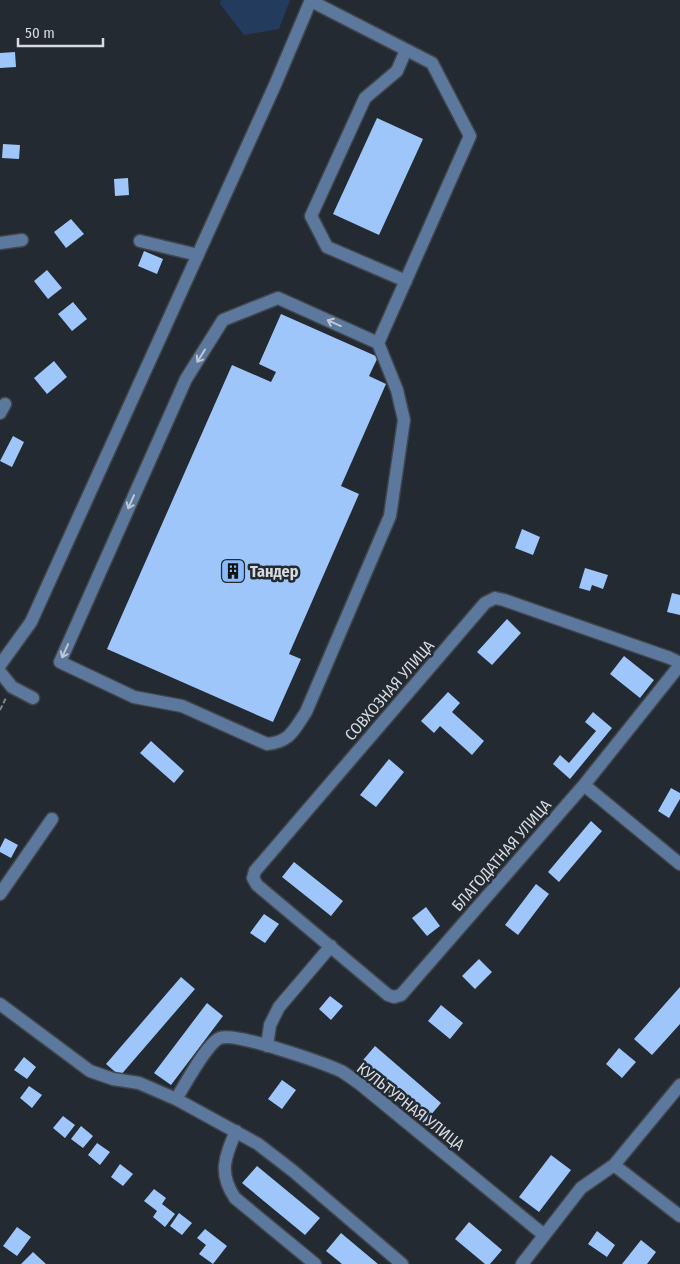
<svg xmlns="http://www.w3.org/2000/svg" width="680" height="1264" viewBox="0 0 680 1264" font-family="'Fira Sans Condensed',sans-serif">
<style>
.green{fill:#233c5d}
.building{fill:#9ec6fb}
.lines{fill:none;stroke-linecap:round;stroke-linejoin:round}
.minor-casing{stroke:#41464d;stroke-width:15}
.path{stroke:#7e8389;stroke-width:2;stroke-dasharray:5 2.5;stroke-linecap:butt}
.minor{stroke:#5c789d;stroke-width:12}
.oneway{stroke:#bec7d2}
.labels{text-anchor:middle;stroke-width:5;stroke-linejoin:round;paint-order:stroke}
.poi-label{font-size:16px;font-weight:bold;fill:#d7dbdf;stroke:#242a31;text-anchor:start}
.street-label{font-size:16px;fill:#d7dbdf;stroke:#242a31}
</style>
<rect width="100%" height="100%" fill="#242a31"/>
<path class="green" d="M221 0H290L279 29 244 35 220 4Z"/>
<path class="building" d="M15 52 16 67 0 68V53Z
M377 118 423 139 379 235 333 214Z
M3 144 20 145 19 159 2 158Z
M128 178 129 195 115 196 114 179Z
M71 219 84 234 66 248 54 232Z
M144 251 163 259 157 274 138 266Z
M47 270 62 288 48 299 34 281Z
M73 302 87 319 72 331 58 314Z
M281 314 378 357 369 376 386 384 341 486 359 494 289 654 301 659 273 722 107 649 232 365 271 382 276 372 259 364Z
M54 361 67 377 47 394 34 378Z
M13 436 24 442 12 467 0 461Z
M522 529 540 537 533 555 515 548Z
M585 568 608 575 603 589 592 585 590 591 579 588Z
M672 593 680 595V615L667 612Z
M507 619 521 633 492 665 477 652Z
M624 656 654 680 640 698 610 674Z
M448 692 460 703 452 712 484 741 472 755 440 726 434 733 421 721Z
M593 712 612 728 570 779 553 764 560 755 569 763 596 731 585 722Z
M151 741 184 771 174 783 140 753Z
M389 759 404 772 376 807 360 795Z
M671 788 680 793V799L669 818 658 811Z
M591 821 602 831 559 882 548 872Z
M5 838 18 845 11 858 0 852V848Z
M294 862 343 901 331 916 282 877Z
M536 884 549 894 518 935 505 925Z
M426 907 440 926 427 936 412 918Z
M264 914 279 924 265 943 250 933Z
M479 959 492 972 475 989 462 976Z
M181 977 195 989 120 1076 106 1064Z
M680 987V1024L652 1055 634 1039Z
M330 996 343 1006 331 1020 319 1009Z
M207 1003 223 1016 171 1085 154 1073Z
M441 1005 463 1023 450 1039 428 1021Z
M375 1046 441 1103 424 1123 358 1066Z
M619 1048 636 1062 622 1078 606 1064Z
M24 1057 36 1067 27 1079 14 1070Z
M282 1080 296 1090 282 1109 268 1099Z
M29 1086 42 1095 32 1108 20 1098Z
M63 1116 75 1125 65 1138 53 1128Z
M81 1126 93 1136 83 1148 71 1139Z
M97 1143 110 1152 100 1165 88 1155Z
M551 1155 571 1170 539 1212 519 1197Z
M120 1164 133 1174 123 1186 111 1177Z
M257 1166 320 1218 305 1235 242 1183Z
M154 1189 166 1198 162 1204 175 1214 165 1227 153 1217 157 1211 144 1201Z
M179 1213 192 1223 182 1235 170 1226Z
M469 1222 502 1250 490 1264H485L455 1239Z
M17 1227 31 1237 17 1256 3 1246Z
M205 1229 227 1246 213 1264 199 1254 206 1245 197 1238Z
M597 1231 615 1245 607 1257 588 1244Z
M341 1233 378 1264H342L326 1251Z
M641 1240 656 1252 647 1264H622Z
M33 1252 46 1264H21Z"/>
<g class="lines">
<defs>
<path id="minor" d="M311 1 432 63 470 136 378 343 397 390 404 420 390 516 306 712C294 730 290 742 267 744L182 706 134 697 60 662 186 379 223 320 278 298 378 343
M140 241 198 255
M0 243 22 240
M406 281 327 247 311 216 365 98 397 71 406 50
M0 413 5 404
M680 663 670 658 504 600 495 598 485 603 255 871 253 878 257 885 388 995 394 997 401 995 584 785 680 665
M0 665 31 622 275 85 311 0
M0 672 12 687 33 698
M584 785 680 864
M0 894 52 819
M0 1004 90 1071 113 1079 139 1083 176 1099 258 1144 293 1171 402 1264
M267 1046 270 1025 279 1007 331 946
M176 1099C185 1085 207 1043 220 1038 236 1032 323 1063 341 1071 348 1075 354 1080 360 1084L544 1235
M236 1131C225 1157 218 1173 235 1198L315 1264
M614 1165 680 1216
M522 1264 581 1188 614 1165 680 1085"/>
</defs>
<use href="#minor" class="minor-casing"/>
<path class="path" d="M0 710 6 698"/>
<use href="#minor" class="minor"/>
</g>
<defs><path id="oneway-shaft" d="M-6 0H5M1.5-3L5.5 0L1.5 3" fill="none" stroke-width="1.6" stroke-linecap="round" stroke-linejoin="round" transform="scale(1.25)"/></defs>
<g class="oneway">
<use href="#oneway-shaft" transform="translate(334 323) rotate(-156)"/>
<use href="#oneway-shaft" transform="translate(201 356) rotate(122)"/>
<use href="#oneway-shaft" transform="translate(131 502) rotate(114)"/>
<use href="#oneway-shaft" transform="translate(65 651) rotate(114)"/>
</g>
<defs>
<symbol id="building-square" viewBox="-11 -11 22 22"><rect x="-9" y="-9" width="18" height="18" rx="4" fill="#89bafc" stroke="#242a31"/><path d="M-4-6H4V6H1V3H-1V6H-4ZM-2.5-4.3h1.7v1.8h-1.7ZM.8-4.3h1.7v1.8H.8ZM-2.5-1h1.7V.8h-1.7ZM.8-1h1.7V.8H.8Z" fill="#111"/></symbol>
</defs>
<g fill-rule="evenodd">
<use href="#building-square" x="219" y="557" width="28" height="28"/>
</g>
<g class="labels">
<g class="poi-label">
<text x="250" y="577">Тандер</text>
</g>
<g class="street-label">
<text transform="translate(389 690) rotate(-49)" y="6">СОВХОЗНАЯ УЛИЦА</text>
<text transform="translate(501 855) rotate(-49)" y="6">БЛАГОДАТНАЯ УЛИЦА</text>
<text transform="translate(411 1106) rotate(38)" y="6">КУЛЬТУРНАЯ УЛИЦА</text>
</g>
</g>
<path d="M18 38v8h85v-8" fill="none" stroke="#d7dbdf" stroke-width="2.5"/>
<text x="25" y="38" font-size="15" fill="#d7dbdf" stroke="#242a31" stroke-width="4" paint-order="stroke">50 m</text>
</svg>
